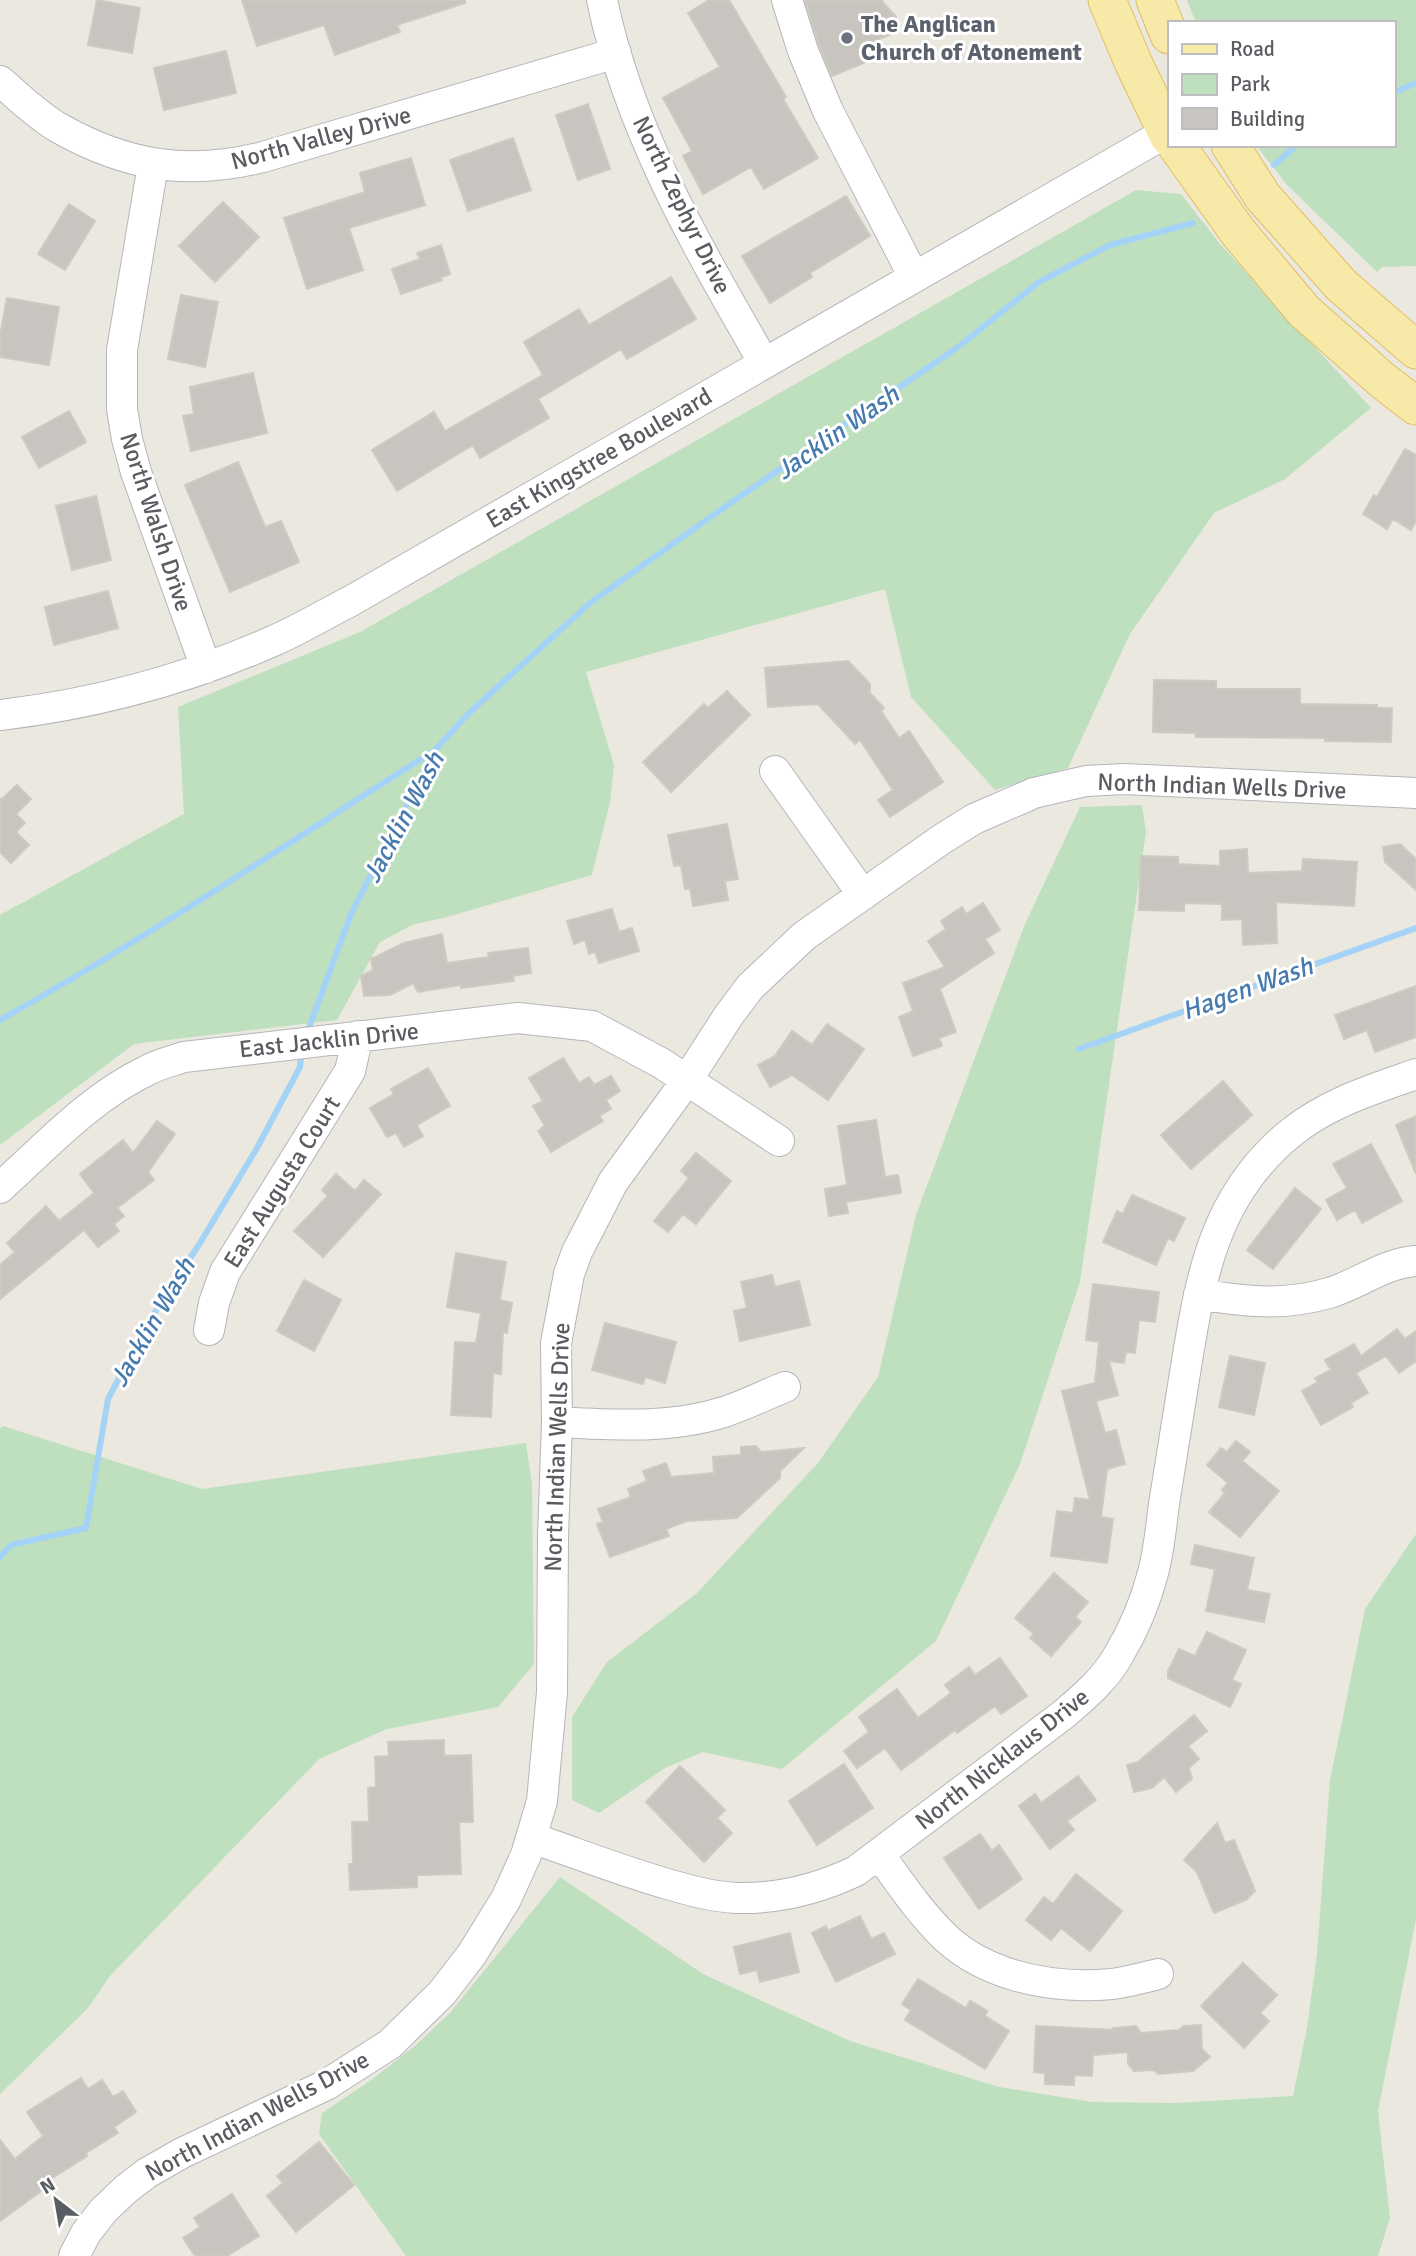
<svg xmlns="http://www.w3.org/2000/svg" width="1416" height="2256" viewBox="0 0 1416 2256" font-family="Signika,sans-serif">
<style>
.green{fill:#bee0be}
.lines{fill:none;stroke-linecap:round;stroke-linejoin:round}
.stream{stroke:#a4d3f7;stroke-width:6}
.building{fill:#c8c5c0;stroke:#cecabf;stroke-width:2}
.minor-casing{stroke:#b3b6ba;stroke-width:32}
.major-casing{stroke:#e3be60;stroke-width:39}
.minor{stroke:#fff;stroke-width:30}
.major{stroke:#f7eaa9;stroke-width:37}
.worship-dot{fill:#6b7280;stroke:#fff;stroke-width:2.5}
.labels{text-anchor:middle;stroke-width:6;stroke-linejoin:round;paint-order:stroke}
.worship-label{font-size:24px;font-weight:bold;fill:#5b616d;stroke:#fff;text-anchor:start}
.street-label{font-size:24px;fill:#595c60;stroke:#fff}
.water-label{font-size:26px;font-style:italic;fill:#477aae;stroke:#fff}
</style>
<rect width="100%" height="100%" fill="#ebe8e0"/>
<path class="green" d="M1187 0H1416V266L1382 267 1377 272 1287 185 1256 145H1393V23H1196Z
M1136 190 1181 194 1220 244 1371 408 1285 479 1214 513 1130 634 1068 768 995 790 911 697 885 589 586 672 614 765 610 802 592 875 447 917 412 925 380 942 337 1020 134 1044 0 1145V915L184 814 178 707 360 632Z
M1142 805 1146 832 1080 1282 1020 1464 936 1641 782 1769 703 1752 665 1768 599 1813 572 1800V1717L607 1662 697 1593 818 1463 878 1377 916 1215 1025 924 1080 807Z
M3 1426 202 1489 526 1443 532 1484 534 1664 498 1707 387 1729 319 1759 110 1976 88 2008 0 2094V1429Z
M1416 1534V1919L1378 2111 1390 2218 1378 2256H406L319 2134 322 2113 374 2078 417 2044 450 2013 560 1877 703 1974 850 2041 999 2087 1092 2102 1175 2103 1293 2096 1307 2028 1317 1954 1330 1780 1365 1609Z"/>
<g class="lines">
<path class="stream" d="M1393 93 1416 83
M1274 165 1297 145
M0 1020C149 937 291 841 435 750
M307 1033 351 914 435 750 468 714 525 662 590 603 719 511 958 347 1039 282 1110 245 1193 223
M1079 1049 1416 928
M0 1557 11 1545 86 1528 108 1399 148 1323 200 1243 257 1148 300 1067 302 1050"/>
</g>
<path class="building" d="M97 0 140 8 132 53 88 45Z
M242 0H465V3L397 25 400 32 335 55 324 25 257 46Z
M709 0H729L786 97 783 99 818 158 764 189 751 167 703 194 683 156 692 151 663 98 720 67 688 13Z
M805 0H881L896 17V32L877 40 883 55 832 76 819 45Z
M226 51 236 93 164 110 154 68Z
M588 104 610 169 578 180 556 115Z
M513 138 531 190 468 211 450 160Z
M411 158 425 205 349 228 363 270 307 289 284 218 365 192 360 173Z
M846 196 870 236 810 273 812 277 770 303 742 256Z
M223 202 259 237 215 282 179 246Z
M69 204 95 221 65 270 38 254Z
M441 245 450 274 441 277 442 280 401 294 392 269 420 259 417 253Z
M671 277 696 319 627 359 621 349 538 399 549 418 480 458 473 445 397 491 372 450 434 412 445 431 543 375 524 342 579 309 589 325Z
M181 295 218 302 205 367 168 359Z
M7 298 59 307 49 365 0 357V336Z
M253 373 267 433 191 451 183 416 194 414 190 387Z
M69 411 86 442 39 468 22 437Z
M1405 449 1416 455V521L1411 530 1393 519 1387 529 1363 514 1374 495 1377 497Z
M238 462 265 527 281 521 299 562 230 592 185 485Z
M96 496 111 560 72 570 56 506Z
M108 591 118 628 54 645 45 607Z
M848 661 870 684V693L884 708 881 711 899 738 909 731 943 782 890 817 878 800 893 790 860 740 855 744 818 704 768 707 765 668Z
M1154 680 1216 681V689H1300V704L1377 705V708H1392L1391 742 1325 741V738L1196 737V733L1153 732Z
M727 691 750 715 671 792 643 762 704 704 708 708Z
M17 785 31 799 16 814 25 823 16 832 29 845 11 863 0 852V798L1 800Z
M727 824 738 879 725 881 728 900 693 906 690 888 685 889 681 865 674 866 668 835Z
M1400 844 1416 859V890L1385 862 1383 847Z
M1247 849 1248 873 1302 871 1303 859 1357 862 1354 906 1276 902 1277 943 1243 945 1242 919 1222 920V904L1184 903V911L1139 910 1141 856 1178 857V864L1220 866V851Z
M983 903 1000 930 985 939 994 953 940 989 956 1032 939 1038 942 1046 913 1056 899 1017 913 1011 903 983 945 967 928 941 946 929 941 921 962 907 966 914Z
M612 909 619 932 632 928 639 951 599 963 595 952 589 954 585 940 574 944 567 921Z
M442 934 447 963 489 957 488 953 528 948 531 973 513 976 514 981 461 988V985L418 992 413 983 390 995 364 996 361 976 373 970 371 959 404 943Z
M1416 986V1037L1375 1052 1367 1030 1344 1039 1335 1015Z
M827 1024 864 1049 828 1100 792 1075 770 1087 758 1065 775 1056 792 1031 812 1045Z
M563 1058 579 1083 589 1077 594 1085 611 1076 620 1091 606 1100 611 1109 599 1116 603 1121 551 1152 538 1131 545 1126 533 1106 543 1101 529 1078Z
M428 1068 450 1106 417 1125 423 1136 404 1147 396 1133 387 1137 370 1108 394 1094 391 1089Z
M1223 1081 1252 1115 1191 1169 1161 1135Z
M1416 1116V1174L1396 1125Z
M876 1120 885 1177 898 1175 901 1193 846 1202 848 1213 829 1216 825 1189 847 1185 838 1126Z
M157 1121 175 1134 148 1172 154 1180 117 1208 124 1216 114 1224 119 1231 98 1247 84 1230 0 1299V1265L15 1252 7 1243 46 1206 59 1221 94 1193 80 1174 123 1140 133 1153Z
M1371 1144 1402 1201 1362 1223 1355 1210 1337 1220 1326 1200 1347 1188 1333 1164Z
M696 1153 731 1181 696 1224 683 1214 668 1232 654 1221 689 1178 681 1171Z
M336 1174 355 1191 364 1180 381 1194 323 1257 294 1231 328 1196 322 1190Z
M1295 1188 1321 1209 1273 1269 1247 1250Z
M1132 1195 1185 1218 1174 1241 1168 1238 1156 1265 1103 1242 1117 1211 1123 1214Z
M456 1253 506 1262 500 1300 512 1303 507 1333 503 1332 501 1374 493 1373 491 1417 451 1415 455 1342 476 1343 481 1313 447 1307Z
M772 1275 775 1287 799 1281 810 1325 740 1341 734 1311 747 1308 741 1282Z
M304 1280 341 1300 314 1351 277 1331Z
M1093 1284 1159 1292 1155 1322 1139 1320 1135 1353 1126 1352 1124 1363 1109 1361 1118 1395 1096 1401 1105 1433 1116 1430 1125 1464 1107 1469 1101 1517 1113 1519 1107 1563 1051 1556 1057 1511 1073 1513 1075 1498 1090 1500 1062 1391 1095 1383 1099 1342 1086 1340Z
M605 1323 676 1342 665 1383 645 1377 643 1384 592 1370Z
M1397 1329 1405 1339 1416 1331V1361L1399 1373 1386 1356 1356 1373 1368 1393 1351 1403 1353 1407 1321 1425 1302 1391 1318 1382 1315 1378 1331 1370 1325 1360 1354 1344 1361 1356Z
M1230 1356 1265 1363 1254 1415 1219 1407Z
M1236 1441 1250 1452 1242 1461 1279 1491 1240 1537 1209 1512 1225 1493 1222 1490 1228 1483 1207 1465 1221 1448 1227 1452Z
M756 1446 761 1452 804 1448 780 1471V1478L737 1518 687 1521 666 1529 669 1536 610 1557 597 1524 603 1522 598 1509 631 1497 628 1489 647 1481 643 1471 666 1463 671 1477 714 1473 713 1457 741 1455V1447Z
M1195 1545 1254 1558 1247 1590 1270 1594 1264 1622 1206 1611 1215 1569 1191 1564Z
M1054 1573 1088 1602 1075 1617 1081 1622 1051 1656 1030 1638 1034 1634 1015 1618Z
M1207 1632 1246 1650 1232 1680 1241 1684 1230 1707 1168 1678V1671L1179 1649 1195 1656Z
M1000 1658 1027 1696 1001 1714 995 1706 957 1733 955 1730 901 1770 885 1748 857 1768 844 1751 869 1732 859 1717 897 1689 918 1718 951 1693 945 1685 969 1667 975 1675Z
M1194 1715 1207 1731 1188 1746 1199 1759 1189 1768 1192 1779 1176 1792 1164 1777 1152 1788 1134 1792 1127 1765 1138 1762Z
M444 1740V1756L471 1755 473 1822H459L461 1874 417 1875V1887L350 1890 349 1864H353L352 1822H369L368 1788 376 1787 375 1757 389 1756 388 1742Z
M844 1764 873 1808 817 1845 789 1801Z
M680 1766 725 1810 717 1818 732 1833 704 1862 646 1802Z
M1078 1776 1096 1800 1067 1821 1074 1830 1050 1849 1019 1806 1035 1794 1041 1803Z
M1217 1823 1225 1843 1234 1840 1255 1891 1246 1900 1214 1913 1197 1872 1184 1860Z
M980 1834 992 1851 999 1845 1022 1879 979 1909 944 1858Z
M1076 1874 1122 1911 1090 1951 1061 1928 1051 1940 1026 1920 1044 1897 1053 1904Z
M860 1916 871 1939 884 1933 895 1954 836 1982 812 1933 826 1926 828 1931Z
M790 1933 799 1972 760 1982 757 1970 740 1974 734 1947Z
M1243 1963 1277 1995 1260 2013 1269 2021 1244 2048 1201 2006Z
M918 1979 966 2008 970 2001 987 2011 985 2016 1009 2031 985 2069 905 2020 911 2010 902 2004Z
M1201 2025 1202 2049 1210 2057 1193 2071 1158 2074 1154 2070 1134 2071 1128 2064V2052L1093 2055 1092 2076 1074 2075V2085L1045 2084V2073L1034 2072 1036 2026 1114 2030 1113 2028 1136 2026 1141 2033 1179 2030 1184 2026Z
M81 2078 88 2089 102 2080 113 2097 123 2091 136 2112 114 2127 118 2133 86 2153 87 2156 41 2185 44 2189 0 2221V2140L15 2159 43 2136 27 2112Z
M319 2142 354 2185 296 2232 267 2196 283 2183 277 2176Z
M232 2194 259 2236 227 2256H195L183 2238 200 2227 194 2218Z"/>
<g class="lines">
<defs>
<path id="minor" d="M602 0C629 131 698 248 764 363
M787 0 803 51 828 111 914 277
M0 81C19 97 38 116 59 128 126 166 188 176 263 157L616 53
M153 165 122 350V409L127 439 136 472 206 668
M0 715C95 704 185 680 273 641 299 630 323 615 349 602L1169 131
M775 771 863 895
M0 1188C46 1146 91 1097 148 1070 159 1064 172 1061 184 1057L518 1018 592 1026 661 1063 779 1141
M1199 1294C1244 1302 1285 1306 1329 1293 1359 1284 1384 1263 1416 1261
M209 1330 214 1303 225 1272 350 1071 358 1036
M557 1422C613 1425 671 1429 724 1412 745 1405 765 1395 785 1387
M532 1838C576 1853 619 1870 664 1883 688 1890 712 1897 737 1898 779 1899 818 1889 856 1871L1064 1714C1084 1697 1105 1679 1118 1656 1133 1631 1146 1600 1153 1573 1159 1551 1161 1527 1164 1504 1171 1461 1178 1417 1185 1373 1200 1280 1213 1195 1292 1132 1328 1103 1373 1089 1416 1074
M879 1854C900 1883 920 1913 946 1938 985 1974 1044 1987 1095 1985 1117 1985 1138 1979 1158 1974
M74 2256 86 2233 103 2211 126 2189 147 2173 182 2153 326 2085 390 2044 442 1993 472 1954 506 1899 526 1855 542 1801 552 1692 553 1537 557 1422 556 1343 569 1274 577 1252 613 1182 687 1080 729 1015 750 987 804 936 942 839 974 819 1034 793 1086 781 1124 779 1416 793"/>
<path id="major" d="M1107 0 1133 62 1169 137
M1155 0 1169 35
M1176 145 1238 232 1304 311 1382 380 1416 406
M1230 145 1263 197 1341 285 1416 350"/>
</defs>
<use href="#minor" class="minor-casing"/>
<use href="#major" class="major-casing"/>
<use href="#minor" class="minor"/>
<use href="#major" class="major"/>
</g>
<circle class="worship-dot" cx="847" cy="38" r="7"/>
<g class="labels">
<g class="worship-label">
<text x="861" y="32">The Anglican<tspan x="861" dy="28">Church of Atonement</tspan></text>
</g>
<g class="street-label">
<text transform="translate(321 138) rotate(-15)" y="8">North Valley Drive</text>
<text transform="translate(682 205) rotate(64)" y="8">North Zephyr Drive</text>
<text transform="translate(599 458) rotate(-30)" y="8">East Kingstree Boulevard</text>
<text transform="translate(156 522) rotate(72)" y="8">North Walsh Drive</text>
<text transform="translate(1222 786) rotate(2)" y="8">North Indian Wells Drive</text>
<text transform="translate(329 1040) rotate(-6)" y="8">East Jacklin Drive</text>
<text transform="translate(282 1182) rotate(-58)" y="8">East Augusta Court</text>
<text transform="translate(557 1447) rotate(-88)" y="8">North Indian Wells Drive</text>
<text transform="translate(1002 1759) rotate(-38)" y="8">North Nicklaus Drive</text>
<text transform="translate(257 2116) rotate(-28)" y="8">North Indian Wells Drive</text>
</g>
<g class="water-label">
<text transform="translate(837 432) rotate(-35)" y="9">Jacklin Wash</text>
<text transform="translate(403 817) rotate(-62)" y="9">Jacklin Wash</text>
<text transform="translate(1247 988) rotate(-20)" y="9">Hagen Wash</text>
<text transform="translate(152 1322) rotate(-60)" y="9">Jacklin Wash</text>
</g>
</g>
<rect x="1168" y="21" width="228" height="126" fill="#ffffff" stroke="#bdbebf" stroke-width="2"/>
<rect x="1182" y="44" width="35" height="10" fill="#f7eaa9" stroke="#bdbebf" stroke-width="2"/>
<text x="1230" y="56" font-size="21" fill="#595c60">Road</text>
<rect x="1182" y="74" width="35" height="21" fill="#bee0be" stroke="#bdbebf" stroke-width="2"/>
<text x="1230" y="91" font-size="21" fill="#595c60">Park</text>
<rect x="1182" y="108" width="35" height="21" fill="#c8c5c0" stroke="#bdbebf" stroke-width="2"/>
<text x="1230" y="126" font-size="21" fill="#595c60">Building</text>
<g transform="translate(56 2200) rotate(329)" stroke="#ffffff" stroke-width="5" paint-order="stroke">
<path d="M0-5L12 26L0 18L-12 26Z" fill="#595c60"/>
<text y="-10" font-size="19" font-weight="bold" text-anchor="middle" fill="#595c60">N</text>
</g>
</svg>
